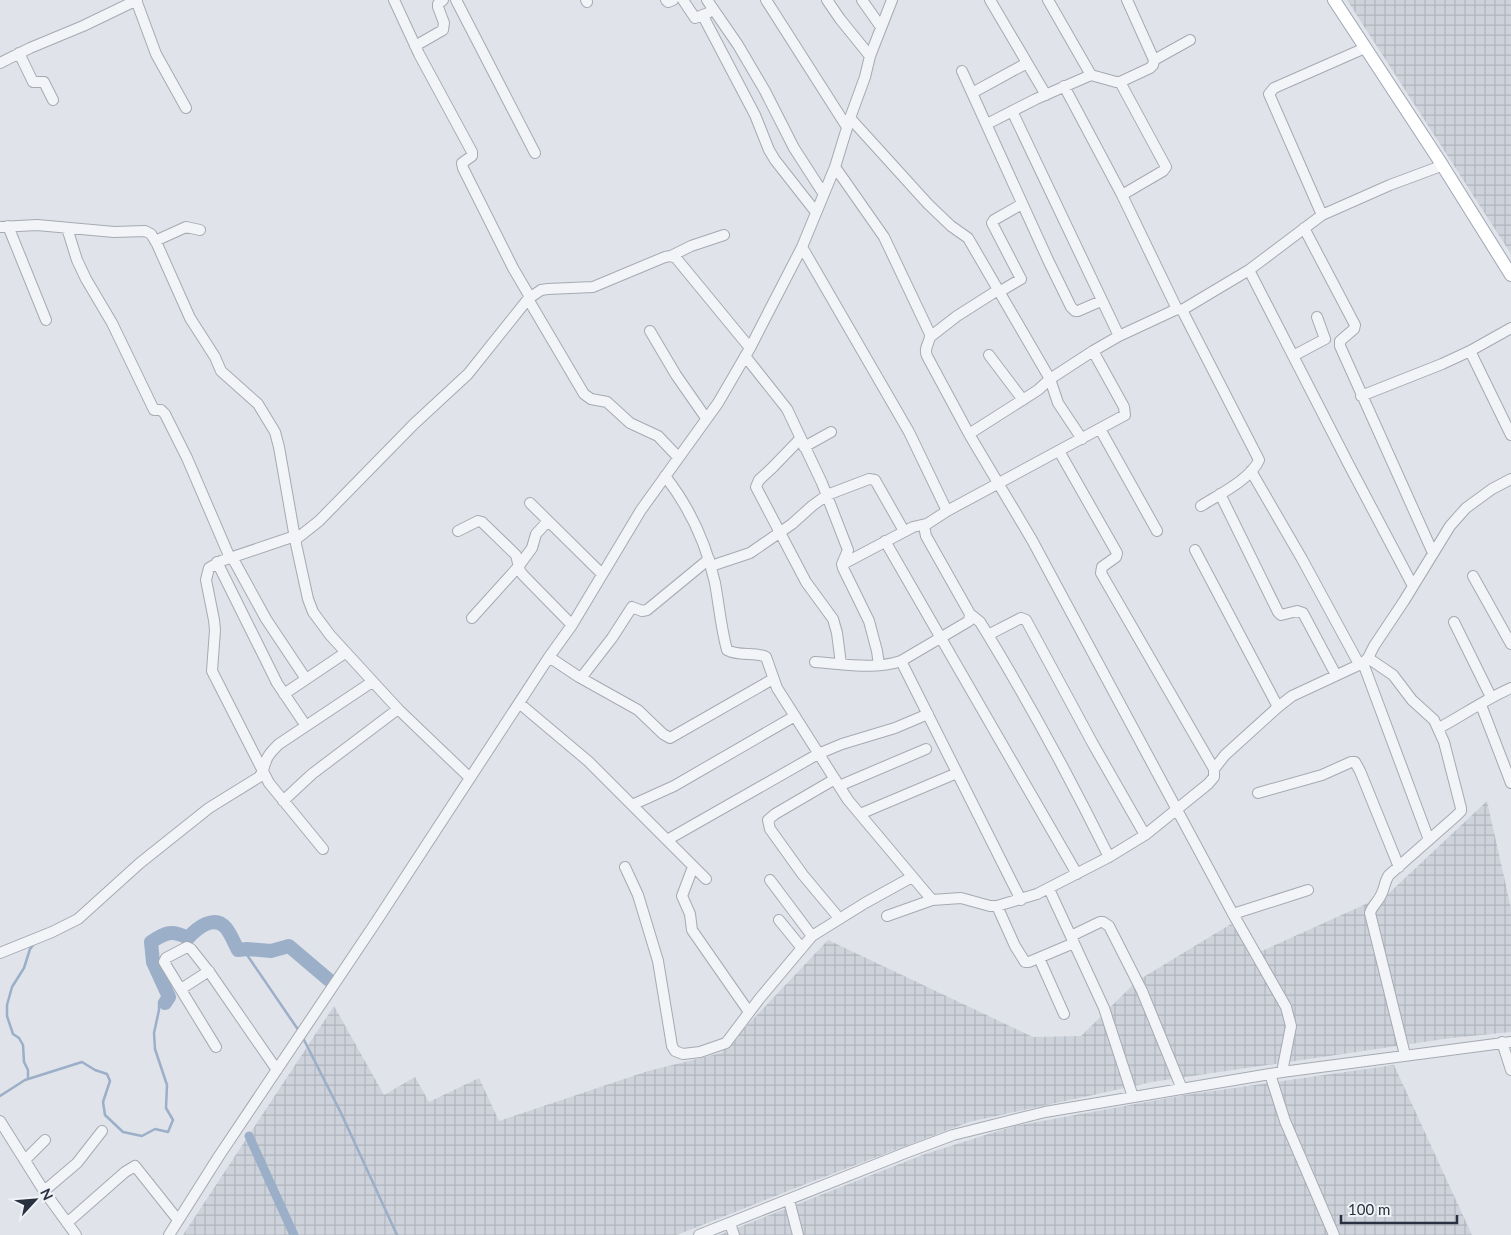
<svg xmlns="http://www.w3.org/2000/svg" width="1511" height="1235" viewBox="0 0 1511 1235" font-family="Lato,sans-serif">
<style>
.industrial{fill:url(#industrial-grid)}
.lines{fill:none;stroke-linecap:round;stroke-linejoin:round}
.stream{stroke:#9bafc8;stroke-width:2.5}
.canal{stroke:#9bafc8;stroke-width:9}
.river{stroke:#9bafc8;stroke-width:14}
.minor-casing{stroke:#a5aab3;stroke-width:12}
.major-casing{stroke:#9fa7b4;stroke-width:14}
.minor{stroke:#f3f4f7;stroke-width:10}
.major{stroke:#fff;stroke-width:12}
</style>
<defs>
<pattern id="industrial-grid" width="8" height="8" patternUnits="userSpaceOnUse" patternTransform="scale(1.25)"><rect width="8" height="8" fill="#ced2db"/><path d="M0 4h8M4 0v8" fill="none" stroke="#b1b5bd"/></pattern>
</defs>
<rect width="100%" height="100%" fill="#e0e3e9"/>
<path class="industrial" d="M1347 0H1511V254Z
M1487 801 1511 908V1032L1451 1038 1152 1082 969 1122 808 1183 677 1235H183L334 1006 384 1095 415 1077 429 1102 479 1078 499 1121 648 1071 721 1053 828 940 1033 1037 1081 1036 1137 981 1231 924 1253 955 1388 894Z
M1394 1065 1472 1235H719L925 1154 1014 1126 1185 1095Z"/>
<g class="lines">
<path class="stream" d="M243 949 299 1031
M303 1038 341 1113 397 1235
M28 1079V1070L24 1062 23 1045 19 1038 13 1034 7 1016V1005L12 987 24 968 30 949 34 944
M0 1096 25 1080 82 1062 95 1070 107 1074 110 1081 103 1102 105 1115 123 1132 142 1136 155 1129 168 1132 173 1120 166 1108 167 1085 155 1049 154 1033 159 1010V1002L165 1003"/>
<path class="canal" d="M249 1136 294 1235"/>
<path class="river" d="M165 1003 169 997 153 962 151 942C166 932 172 930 188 938 197 928 214 914 226 928 231 934 234 943 238 950L247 949 271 951 289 946 329 980"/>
<defs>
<path id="minor" d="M136 0 156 54 186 108
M394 0 419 54 472 152V156L462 163 463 168 513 268 530 297
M456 0 535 153
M586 0 587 2
M666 0 668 2 673 0
M683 0 695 18 708 13
M707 0 738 45 765 91 794 148 823 193
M766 0 847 127
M827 0 840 19 870 56
M862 0 881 27
M990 0 1046 95
M1048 0 1091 75 1116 82H1120L1150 68 1153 65 1154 60 1127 0
M703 16 755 115 769 150 775 160 815 211
M415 46 443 30 444 23 438 7V4L443 0
M19 53 33 82H44L53 100
M1154 60 1190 40
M0 63 30 48 83 26 137 0
M962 71 1048 260 1071 307 1075 311H1078L1101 301
M1120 82 1166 167 1163 171 1122 195
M1064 86 1122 195 1177 309
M972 93 1027 63
M1012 111 1119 336
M850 118 928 204 951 226 968 238 1050 379 1058 403 1082 439
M987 124 1036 99 1091 75
M835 167 884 237 930 334C931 342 923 347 927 356L969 434
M1322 215 1269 94 1274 88 1365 48
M8 226 46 320
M0 227 37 225 114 232 145 231 151 234 157 244 190 318 215 357 221 371 258 404 275 432 279 447 296 544 308 599 313 612 330 635 398 709 470 778
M67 228 77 260 86 279 112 323 154 410H161L165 414 187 458 230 558
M1304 228 1355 325 1354 329 1340 341V346L1433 553
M155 241 186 227 200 230
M802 247 909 432 947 511
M671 256 691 246 724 235
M1249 270 1349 465 1413 586
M999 292 1021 279 992 223 994 220 1022 204
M528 299 584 394 591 399 607 402 630 423 658 436 678 457
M1182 310 1259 460C1251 479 1218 495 1201 506
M650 331 676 375 706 418
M930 337 957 316 998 290
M1470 351 1511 435
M989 355 1023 400
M745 356 787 409 822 483 848 550 842 564 843 568 869 621 877 651 879 665
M1293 356 1325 339 1317 317
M1361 396 1442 364 1470 351 1511 328
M1100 429 1157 531
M800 439 773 467 759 480 756 487 806 582 833 619 837 633 841 664
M804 447 831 432
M1059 451 1117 553 1116 557 1102 567 1101 573 1214 769
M1251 471 1302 559 1359 664
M665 476C690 508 706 542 715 583 719 605 721 628 727 650 739 657 755 651 766 657L777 688 848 800 932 900
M1220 494 1278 612 1281 615 1297 611 1303 613 1336 675
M530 503 602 574
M458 531 478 521 482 522 516 555 520 571 523 575 572 625
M295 536 221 561 209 568 206 580 214 620 215 630 212 671 269 783 323 849
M295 540 319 521 414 424 468 374 528 299 541 290 548 289 593 287 665 257 671 256 676 258 750 348
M885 541 1077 874
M1195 550 1278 707
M232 557 266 619 306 679
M217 562 277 683 306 726
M843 564 913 527 926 524
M711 566 750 553 792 524 812 506 827 495 869 479 875 480 904 531
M1473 576 1511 644
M970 614 980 622 985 630C1030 704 1071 780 1109 857
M472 618 518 567 532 548 536 534 548 521
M1454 622 1491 697
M988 635 1021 618 1026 620 1093 744 1145 835
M549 657 579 677 638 710 663 734 670 738 773 679
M1368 658 1393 675 1412 700 1434 720 1444 742 1461 808V811L1456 816 1389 875C1384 882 1385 888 1381 895 1378 902 1372 906 1370 913L1405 1055
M901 661 1021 900
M815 662C843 664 875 670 901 661L969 621 970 614 926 536 924 526 947 511 1125 415 1124 407 1093 351
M1363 663 1429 840
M581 678 612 638 632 607 642 611 647 610 709 559
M284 694 345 653
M519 703 588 761 706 879
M1481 705 1511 783
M1439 728C1463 715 1486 699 1511 688
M835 779 775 814 768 820 770 829 803 875 839 918
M839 786 926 749
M1258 793 1322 775 1351 762H1355L1360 771 1399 867
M283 801 312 774 398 709
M632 805 674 786 795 716
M860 814 957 773
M667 840 818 754 842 744 895 728 928 714
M625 867 638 895 658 961 672 1046 675 1051 683 1054 700 1052 726 1043 760 998 812 936 865 903 912 877
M693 867 682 896 690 914 692 930 749 1012
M770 880 812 936
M1049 889 1104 1008 1133 1097
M997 906 1015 946 1025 962H1029L1074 943
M1233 914 1308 890
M887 916 932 900 961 898 990 906H997L1037 894 1109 857 1145 835 1208 784 1214 777V769L1225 755 1278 707 1292 696 1363 663 1368 658 1374 646 1404 601 1450 526 1466 508 1492 489 1511 479
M779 920 801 947
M1071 936 1100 922H1103L1109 926 1142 991 1182 1089
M0 953 52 932 78 919 140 863 209 808 259 777C264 772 263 768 266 761 268 754 274 749 279 744L372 682
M1039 958 1064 1014
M181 989 209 971
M1502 1042 1511 1070
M216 1047 164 962 166 958 187 947 191 949 210 973 277 1070
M1282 1072 1291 1026 1286 1007 1233 914 1032 540 969 434 1038 390 1050 379 1093 351 1119 336 1177 309 1182 310 1249 270 1322 215 1390 185 1441 166
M1270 1074 1285 1121 1334 1235
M0 1121 44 1191 76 1235
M25 1160 45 1140
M44 1191 77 1163 102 1131
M789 1200 798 1235
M67 1223 125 1172 135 1166 178 1220
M730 1224 734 1235
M169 1235 219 1156 376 922 549 657 572 625 641 510 718 403 750 348 802 247 835 167 850 118 865 77 870 56 892 0
M699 1235 905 1153 953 1135 1045 1112 1282 1072 1511 1042"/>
<path id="major" d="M1334 0 1439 160 1511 275"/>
</defs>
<use href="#minor" class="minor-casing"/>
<use href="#major" class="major-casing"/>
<use href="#minor" class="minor"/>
<use href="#major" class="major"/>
</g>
<g transform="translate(35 1200) rotate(64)" stroke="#eff2f6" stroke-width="4" paint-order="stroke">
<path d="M0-4L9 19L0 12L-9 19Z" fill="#293040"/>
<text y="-8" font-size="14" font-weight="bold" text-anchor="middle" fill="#293040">N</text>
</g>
<path d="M1341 1215v8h116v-8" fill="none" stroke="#293040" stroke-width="2.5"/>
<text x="1348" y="1215" font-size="15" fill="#293040" stroke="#eff2f6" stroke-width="4" paint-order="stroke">100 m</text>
</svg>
